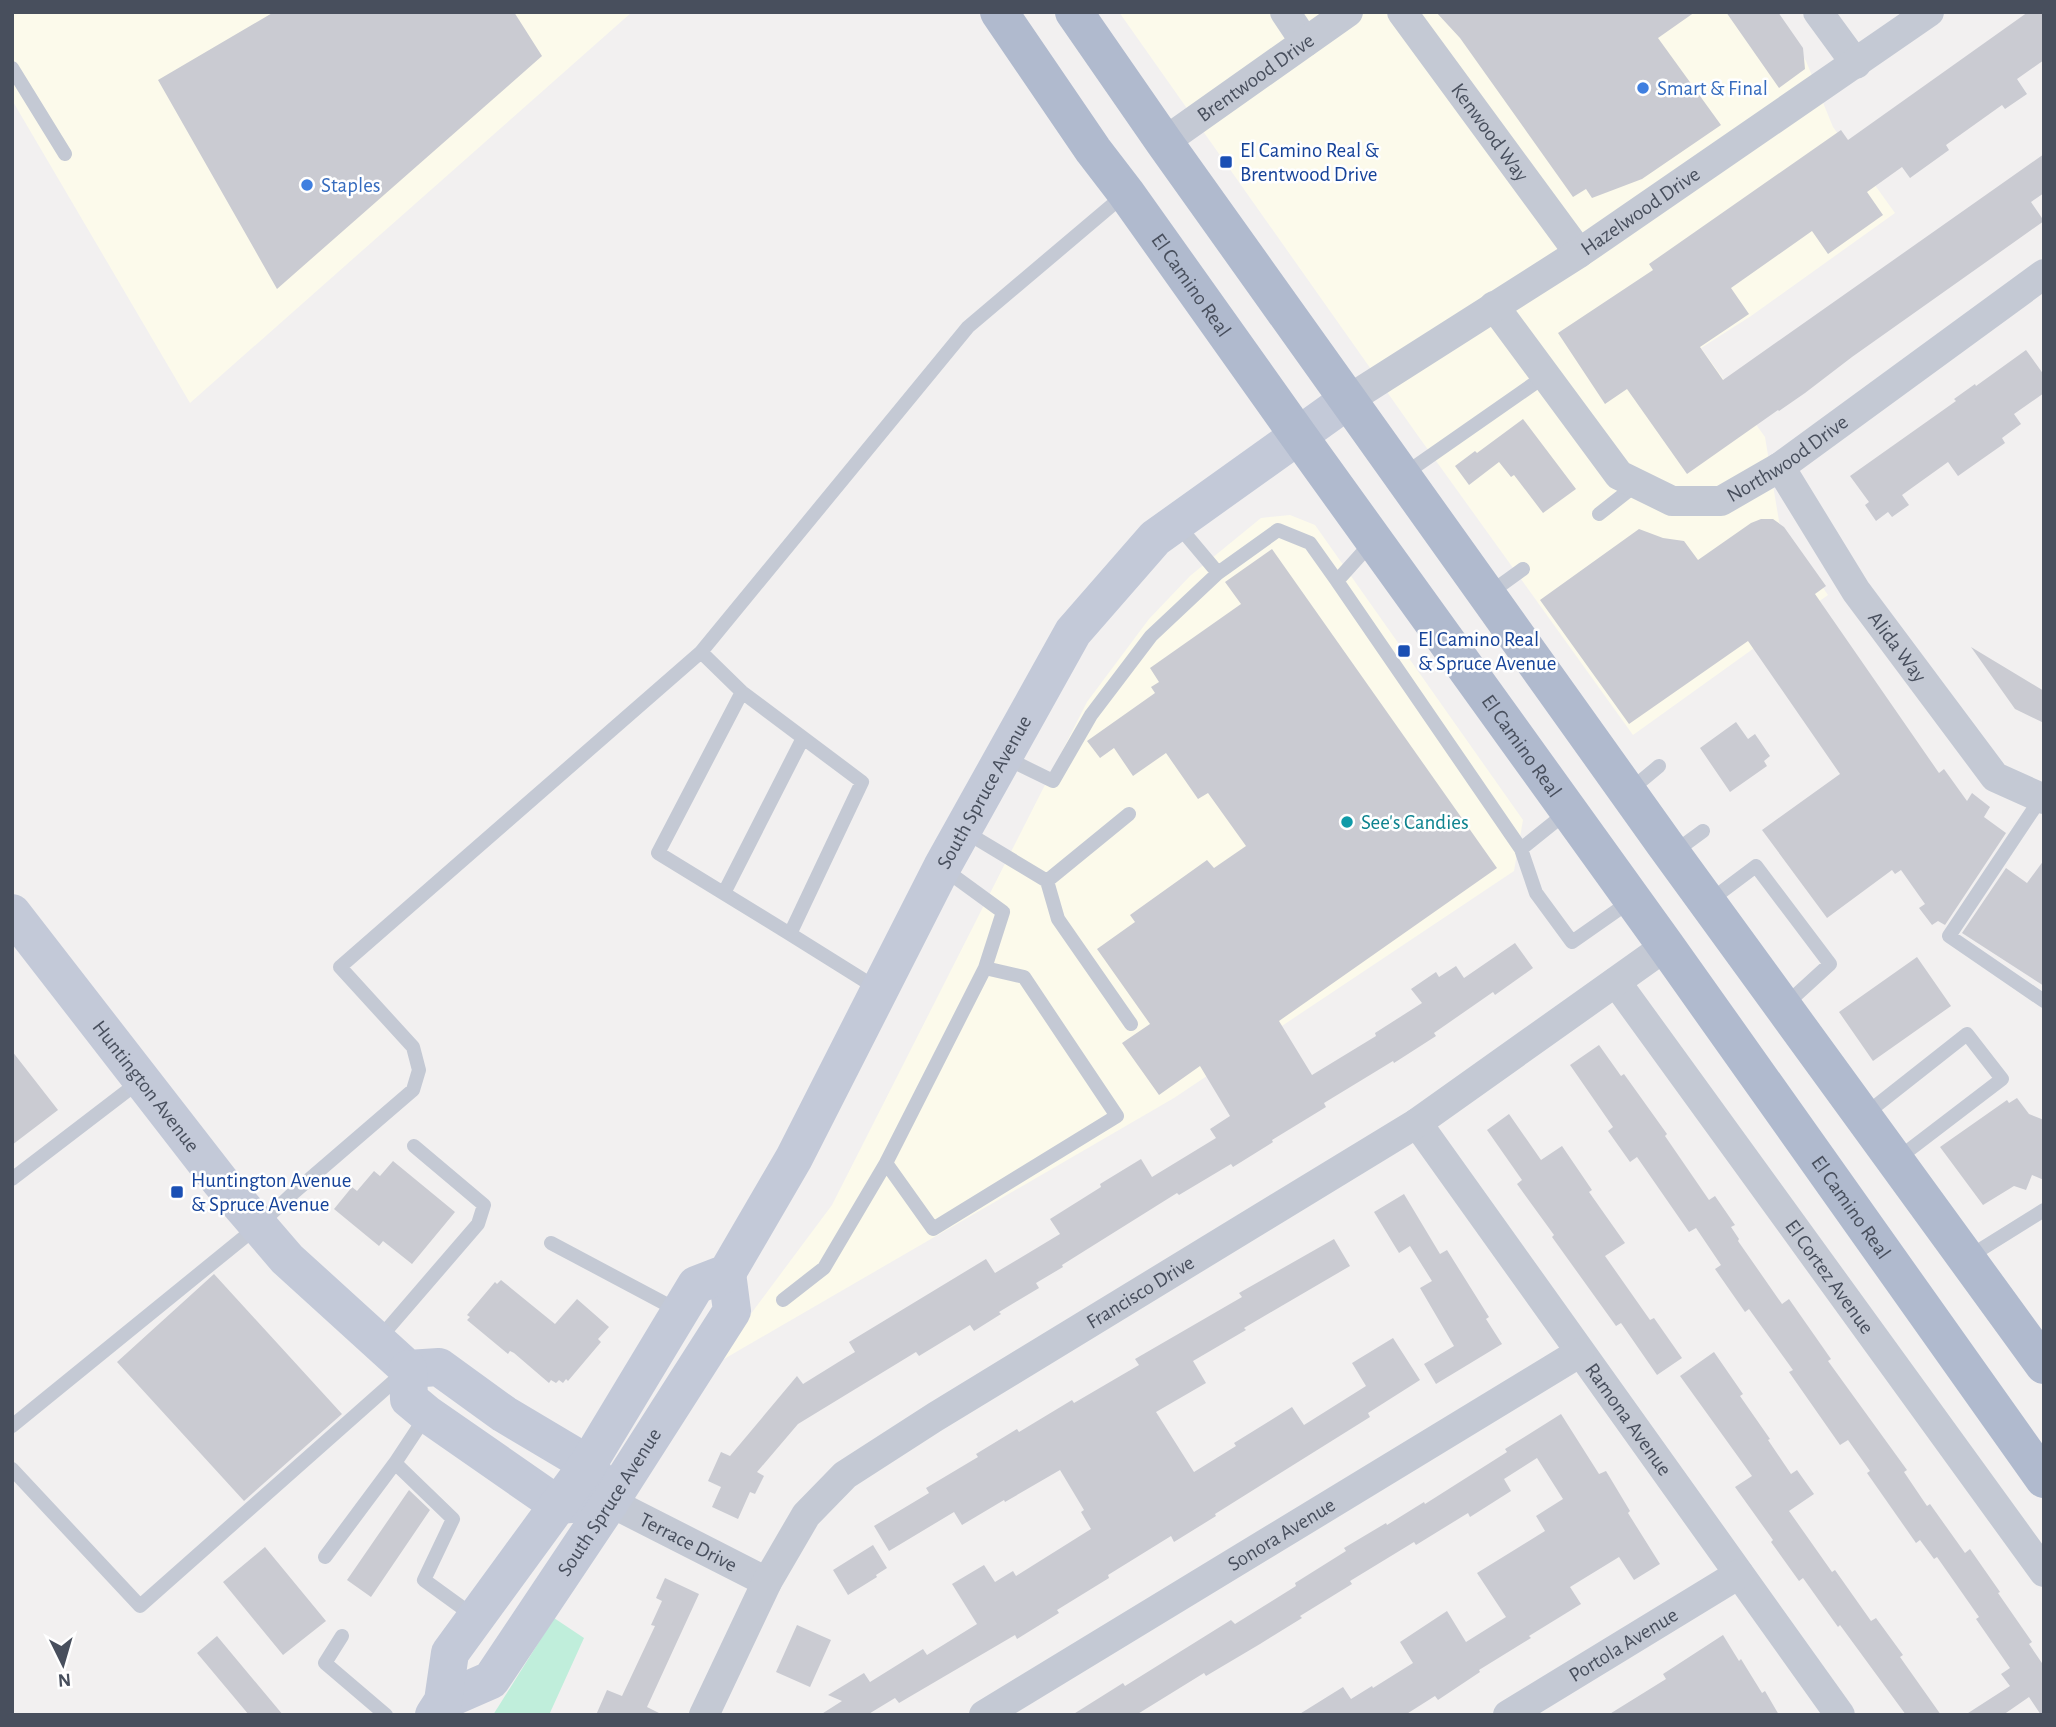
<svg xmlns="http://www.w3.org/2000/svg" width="2056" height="1727" viewBox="0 0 2056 1727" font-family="'Alegreya Sans',sans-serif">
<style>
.commercial{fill:#fcfaeb}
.green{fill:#c0eedb}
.building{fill:#cacbd2}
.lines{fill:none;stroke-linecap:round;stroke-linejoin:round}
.lane{stroke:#c4c9d4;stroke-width:14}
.street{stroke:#c4c9d4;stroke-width:30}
.secondary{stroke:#c3c9d8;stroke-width:38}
.primary{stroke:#b0bace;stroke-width:38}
.shop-dot{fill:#3f7fe0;stroke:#fff;stroke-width:2.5}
.transit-dot{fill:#1a4fb4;stroke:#fff;stroke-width:2.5}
.culture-dot{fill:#0f9aa8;stroke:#fff;stroke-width:2.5}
.labels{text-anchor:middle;stroke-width:5;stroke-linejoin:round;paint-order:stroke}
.street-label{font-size:21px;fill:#484f5d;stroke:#fff}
.shop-label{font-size:21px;fill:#366cbe;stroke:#fff;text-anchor:start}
.transit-label{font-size:21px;fill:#164399;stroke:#fff;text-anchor:start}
.culture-label{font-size:21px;fill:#0d838f;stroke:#fff;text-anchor:start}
</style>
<rect width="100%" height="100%" fill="#f2f0f0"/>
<path class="commercial" d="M12 12H632L190 403 12 100Z
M1119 12H1773L1806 61 1833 127 1895 213 1751 316 1701 348 1765 437 1780 527 1828 595 1633 735 1416 433Z
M1290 515 1315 525 1523 820 1514 871 1174 1098 712 1366 832 1205 1087 702 1149 619 1190 576 1261 518Z"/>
<path class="green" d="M554 1618 584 1638 549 1715H493Z"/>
<path class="building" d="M274 12H514L542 56 277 289 158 80Z
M1436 12H1695L1658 38 1721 125 1642 179 1592 198 1586 189 1573 197 1460 38Z
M1726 12H1778L1803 48 1805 69 1779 88Z
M2028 12H2044V60L2017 79 2027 94 2005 109 2002 105 1946 145 1949 150 1910 178 1902 167 1867 192 1883 215 1828 254 1812 231 1731 288 1749 314 1700 347 1723 380 2044 154V193L2031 202 2044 221 1852 357 1805 393 1779 411 1778 410 1687 474 1627 389 1605 404 1558 333 1653 270 1649 264 1841 130 1848 140Z
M2026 350 2044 375V393L2014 414 2021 424 2002 438 2005 443 1958 476 1948 462 1902 495 1909 505 1892 517 1888 512 1876 521 1865 505 1869 502 1850 476 1956 401 1954 399 1975 384 1976 386Z
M1523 419 1576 489 1543 513 1514 475 1511 477 1499 462 1469 485 1455 466 1475 451 1477 453Z
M1761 519H1773L1784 527 1826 586 1815 594 1939 773 1944 769 1967 801 1972 793 1990 807 1984 817 2006 833 1945 925 1938 921 1932 925 1919 908 1925 904 1901 870 1895 874 1892 870 1827 918 1762 830 1840 774 1748 641 1629 724 1540 600 1639 529 1663 538 1684 541 1698 560 1751 523Z
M1272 549 1497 868 1279 1021 1312 1075 1376 1036 1375 1033 1422 1003 1411 989 1436 972 1439 977 1456 966 1464 978 1515 943 1533 968 1495 995 1493 992 1434 1033 1436 1036 1394 1063 1393 1061 1324 1103 1326 1107 1272 1140 1273 1142 1233 1167 1231 1164 1179 1195 1177 1193 1062 1265 1063 1267 1036 1283 1039 1288 999 1312 1001 1314 974 1331 970 1325 919 1356 916 1352 798 1424 757 1472 764 1476 755 1494 750 1492 738 1519 712 1507 721 1487 708 1481 721 1452 730 1456 797 1376 803 1384 845 1358 855 1352 849 1342 986 1259 995 1273 1060 1234 1050 1219 1101 1187 1100 1184 1141 1159 1152 1177 1216 1138 1210 1129 1230 1116 1200 1066 1159 1095 1122 1043 1150 1024 1097 949 1135 922 1130 915 1207 860 1214 868 1246 846 1208 793 1198 799 1166 753 1133 776 1114 748 1100 758 1087 741 1155 693 1151 687 1159 682 1150 668 1241 604 1225 582Z
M1971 647 2044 691V723L2015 709Z
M1736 722 1748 739 1755 734 1770 756 1764 761 1767 766 1730 792 1700 748Z
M2044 860V986L1962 933 2006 868 2027 883Z
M1917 957 1951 1006 1873 1061 1839 1012Z
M1599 1045 1621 1076 1624 1074 1667 1134 1665 1136 1709 1200 1715 1196 1735 1225 1731 1227 1739 1239 1738 1241 1782 1304 1789 1299 1831 1359 1828 1361 1907 1470 1904 1472 1927 1506 1930 1504 1965 1553 1970 1549 2000 1592 1998 1593 2032 1642 2029 1644 2044 1666V1715H2041L2029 1697 2003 1715H1965L2010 1686 2001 1674 2010 1668 1976 1619 1979 1617 1937 1557 1934 1559 1920 1540 1916 1543 1867 1473 1870 1471 1848 1440 1840 1445 1789 1372 1793 1370 1749 1309 1745 1312 1715 1269 1721 1265 1696 1228 1689 1232 1637 1157 1630 1162 1608 1131 1613 1127 1570 1065Z
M12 1051 58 1110 12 1145Z
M2017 1098 2029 1114 2044 1120V1180L2032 1175 2026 1190 2014 1186 1983 1205 1940 1147 2007 1100 2009 1103Z
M1509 1114 1541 1160 1562 1146 1592 1190 1589 1192 1625 1243 1605 1256 1650 1320 1654 1318 1682 1358 1657 1375 1621 1323 1616 1326 1552 1237 1554 1235 1517 1184 1522 1180 1487 1130Z
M393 1161 455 1212 412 1264 383 1241 379 1246 334 1209 352 1187 357 1191 374 1171 380 1176Z
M1404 1194 1440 1254 1447 1250 1489 1317 1486 1319 1502 1344 1436 1384 1424 1364 1454 1346 1420 1288 1432 1281 1410 1246 1399 1253 1374 1212Z
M1334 1239 1350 1266 1244 1328 1246 1330 1193 1361 1206 1383 1156 1412 1194 1472 1236 1446 1234 1443 1292 1407 1304 1425 1366 1386 1352 1363 1393 1338 1420 1380 1368 1413 1370 1417 1215 1514 1216 1516 1174 1542 1171 1536 1108 1575 1109 1578 1057 1610 1059 1613 1017 1639 1015 1635 899 1703 895 1698 867 1715H820L842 1701 828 1695 864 1673 870 1682 923 1649 927 1655 977 1624 952 1584 984 1565 995 1582 1013 1571 1016 1576 1091 1529 1081 1512 1084 1510 1060 1470 1005 1502 1004 1500 962 1525 954 1512 889 1551 874 1526 929 1493 926 1488 978 1457 976 1454 1017 1429 1019 1432 1072 1400 1074 1403 1139 1365 1135 1359 1242 1297 1239 1293Z
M214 1274 342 1414 244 1501 117 1362Z
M501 1280 555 1324 577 1299 609 1327 598 1339 601 1342 568 1381 566 1379 563 1383 559 1380 556 1383 551 1380 549 1383 514 1353 510 1351 508 1354 467 1320 470 1317 467 1315 495 1282 497 1284Z
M1714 1352 1743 1394 1740 1396 1770 1439 1768 1440 1791 1474 1797 1470 1814 1494 1789 1511 1832 1572 1835 1570 1871 1621 1876 1618 1903 1655 1900 1657 1941 1715H1906L1840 1625 1838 1627 1803 1578 1799 1581 1771 1542 1773 1540 1735 1487 1752 1476 1680 1376Z
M1561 1414 1599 1474 1606 1471 1630 1511 1628 1513 1660 1564 1634 1580 1619 1557 1570 1587 1581 1604 1529 1636 1531 1638 1479 1670 1480 1672 1438 1700 1435 1696 1405 1715H1298L1343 1687 1351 1699 1372 1686 1373 1688 1413 1663 1400 1642 1447 1611 1466 1642 1506 1617 1477 1573 1545 1531 1536 1516 1563 1499 1537 1458 1504 1479 1511 1491 1470 1517 1468 1513 1416 1545 1414 1542 1350 1581 1352 1584 1300 1616 1302 1618 1260 1644 1206 1676 1204 1673 1136 1715H1072L1123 1683 1125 1686 1231 1620 1235 1624 1296 1586 1295 1583 1346 1551 1344 1548 1386 1523 1387 1525 1424 1502 1425 1504 1507 1452 1505 1449Z
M409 1490 430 1510 371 1597 347 1580Z
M873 1545 887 1568 876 1575 877 1577 848 1595 833 1570Z
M265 1547 326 1621 283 1655 223 1582Z
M665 1578 699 1594 647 1707 663 1715H596L607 1690 622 1696 655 1626 651 1625 662 1601 656 1598Z
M797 1625 831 1640 810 1687 776 1672Z
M1723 1635 1739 1661 1741 1659 1762 1693 1765 1691 1779 1715H1608L1666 1679 1663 1674Z
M217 1636 283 1715H249L197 1653Z"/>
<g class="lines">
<path class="lane" d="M12 68 65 154
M1403 475 1545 376
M1599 514 1637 484
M1176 523 1218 573
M1373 541 1337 581 1521 849 1567 812
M1487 595 1523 569
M701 652 742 692 862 782 790 934 658 853 742 692
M1006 758 1053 781 1091 715 1151 636 1218 573 1278 530 1310 543 1337 581
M1629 791 1659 766
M2041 798 1949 936 2044 1001
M964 831 1047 881 1129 814
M1521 849 1536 893 1572 942 1632 900
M1673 853 1703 831
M1047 881 1058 919 1131 1024
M724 893 803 738
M1708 902 1756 866 1830 964 1784 1006
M790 934 878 989
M1863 1116 1967 1034 2002 1079 1896 1160
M886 1163 933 1229 1117 1116 1024 977 985 968
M12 1179 140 1081
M551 1243 679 1311
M1967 1258 2044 1210
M783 1300 824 1268 886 1163 985 968 1003 912 944 869
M378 1340 478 1224 484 1205 414 1146
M12 1426 258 1226 291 1195 413 1090 419 1070 413 1047 340 967 701 652 968 327 1124 195
M395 1463 453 1519 424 1580 475 1617
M12 1469 140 1606 402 1374
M325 1557 395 1463 426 1416
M342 1636 325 1663 386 1715"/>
<g class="street">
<path d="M1285 12 1305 42"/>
<path id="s1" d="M1402 12 1579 253"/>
<path d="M1818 12 1856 64"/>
<path id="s2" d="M1164 142 1348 12"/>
<path id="s3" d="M1494 306 1619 475 1672 501H1721L1780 467 2044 274"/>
<path id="s4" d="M1348 400 1579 253 1929 12"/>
<path id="s5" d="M1780 467 1856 591 1995 777 2044 799"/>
<path id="s6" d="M1616 982 2044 1572"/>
<path id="s7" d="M1417 1123 1840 1715"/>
<path id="s8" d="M610 1502 767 1582"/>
<path id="s9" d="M704 1715 767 1582 806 1515 845 1475 935 1417 1417 1123 1666 946"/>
<path id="s10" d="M984 1715 1579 1353"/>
<path id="s11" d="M1508 1715 1739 1574"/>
</g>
<g class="secondary">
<path id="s12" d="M12 913 220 1181 287 1259 408 1369 439 1367 504 1414 588 1464 610 1502"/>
<path d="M408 1369 409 1399 427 1414 558 1505 584 1503"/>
<path id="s13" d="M443 1701 491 1680 610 1502 732 1311 727 1273"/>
<path id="s14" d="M434 1715 443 1701 450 1653 588 1464 696 1285 727 1273 794 1158 942 867 1073 632 1155 538 1348 400"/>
</g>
<g class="primary">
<path id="s15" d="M999 12 1093 150 1126 193 1298 435 1666 946 2044 1479"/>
<path d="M1074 12 1164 142 1664 843 2044 1365"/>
</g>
</g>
<g class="shop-dot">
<circle cx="1643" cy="88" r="7"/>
<circle cx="307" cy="185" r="7"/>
</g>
<g class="transit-dot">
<rect x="1219" y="155" width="14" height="14" rx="3.5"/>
<rect x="1397" y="644" width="14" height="14" rx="3.5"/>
<rect x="170" y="1185" width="14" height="14" rx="3.5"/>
</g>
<circle class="culture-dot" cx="1347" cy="822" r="7"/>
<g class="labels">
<g class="street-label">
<text dy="7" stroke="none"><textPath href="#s2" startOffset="112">Brentwood Drive</textPath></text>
<text dy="7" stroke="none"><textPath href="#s1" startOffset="149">Kenwood Way</textPath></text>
<text dy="7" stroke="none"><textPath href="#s4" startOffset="348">Hazelwood Drive</textPath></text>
<text dy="7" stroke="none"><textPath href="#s15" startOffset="334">El Camino Real</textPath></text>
<text dy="7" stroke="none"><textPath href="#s3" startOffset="397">Northwood Drive</textPath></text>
<text dy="7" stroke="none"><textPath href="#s5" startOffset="215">Alida Way</textPath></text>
<text dy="7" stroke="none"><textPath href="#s15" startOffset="901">El Camino Real</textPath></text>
<text dy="7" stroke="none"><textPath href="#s14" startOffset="1087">South Spruce Avenue</textPath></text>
<text dy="7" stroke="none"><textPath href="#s12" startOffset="219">Huntington Avenue</textPath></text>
<text dy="7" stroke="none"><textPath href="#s15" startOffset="1468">El Camino Real</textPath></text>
<text dy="7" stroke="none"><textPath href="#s6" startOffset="364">El Cortez Avenue</textPath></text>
<text dy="7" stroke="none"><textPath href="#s9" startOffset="628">Francisco Drive</textPath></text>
<text dy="7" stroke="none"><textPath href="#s7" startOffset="364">Ramona Avenue</textPath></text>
<text dy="7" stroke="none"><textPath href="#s13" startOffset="266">South Spruce Avenue</textPath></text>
<text dy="7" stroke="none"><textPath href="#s10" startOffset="348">Sonora Avenue</textPath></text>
<text dy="7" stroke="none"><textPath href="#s8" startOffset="88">Terrace Drive</textPath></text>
<text dy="7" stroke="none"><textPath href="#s11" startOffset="135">Portola Avenue</textPath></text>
</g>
<g class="shop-label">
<text x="1657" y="95">Smart &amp; Final</text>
<text x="321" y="192">Staples</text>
</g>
<g class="transit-label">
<text x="1240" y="157">El Camino Real &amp;<tspan x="1240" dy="24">Brentwood Drive</tspan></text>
<text x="1418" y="646">El Camino Real<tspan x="1418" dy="24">&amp; Spruce Avenue</tspan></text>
<text x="191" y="1187">Huntington Avenue<tspan x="191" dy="24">&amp; Spruce Avenue</tspan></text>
</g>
<g class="culture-label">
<text x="1361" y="829">See's Candies</text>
</g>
</g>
<rect width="2056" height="1727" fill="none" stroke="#484f5d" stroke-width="28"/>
<g transform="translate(63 1664) rotate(175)" stroke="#ffffff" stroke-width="5" paint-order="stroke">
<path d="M0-5L12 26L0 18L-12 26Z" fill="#484f5d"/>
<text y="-10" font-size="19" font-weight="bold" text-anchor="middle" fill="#484f5d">N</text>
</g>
</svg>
